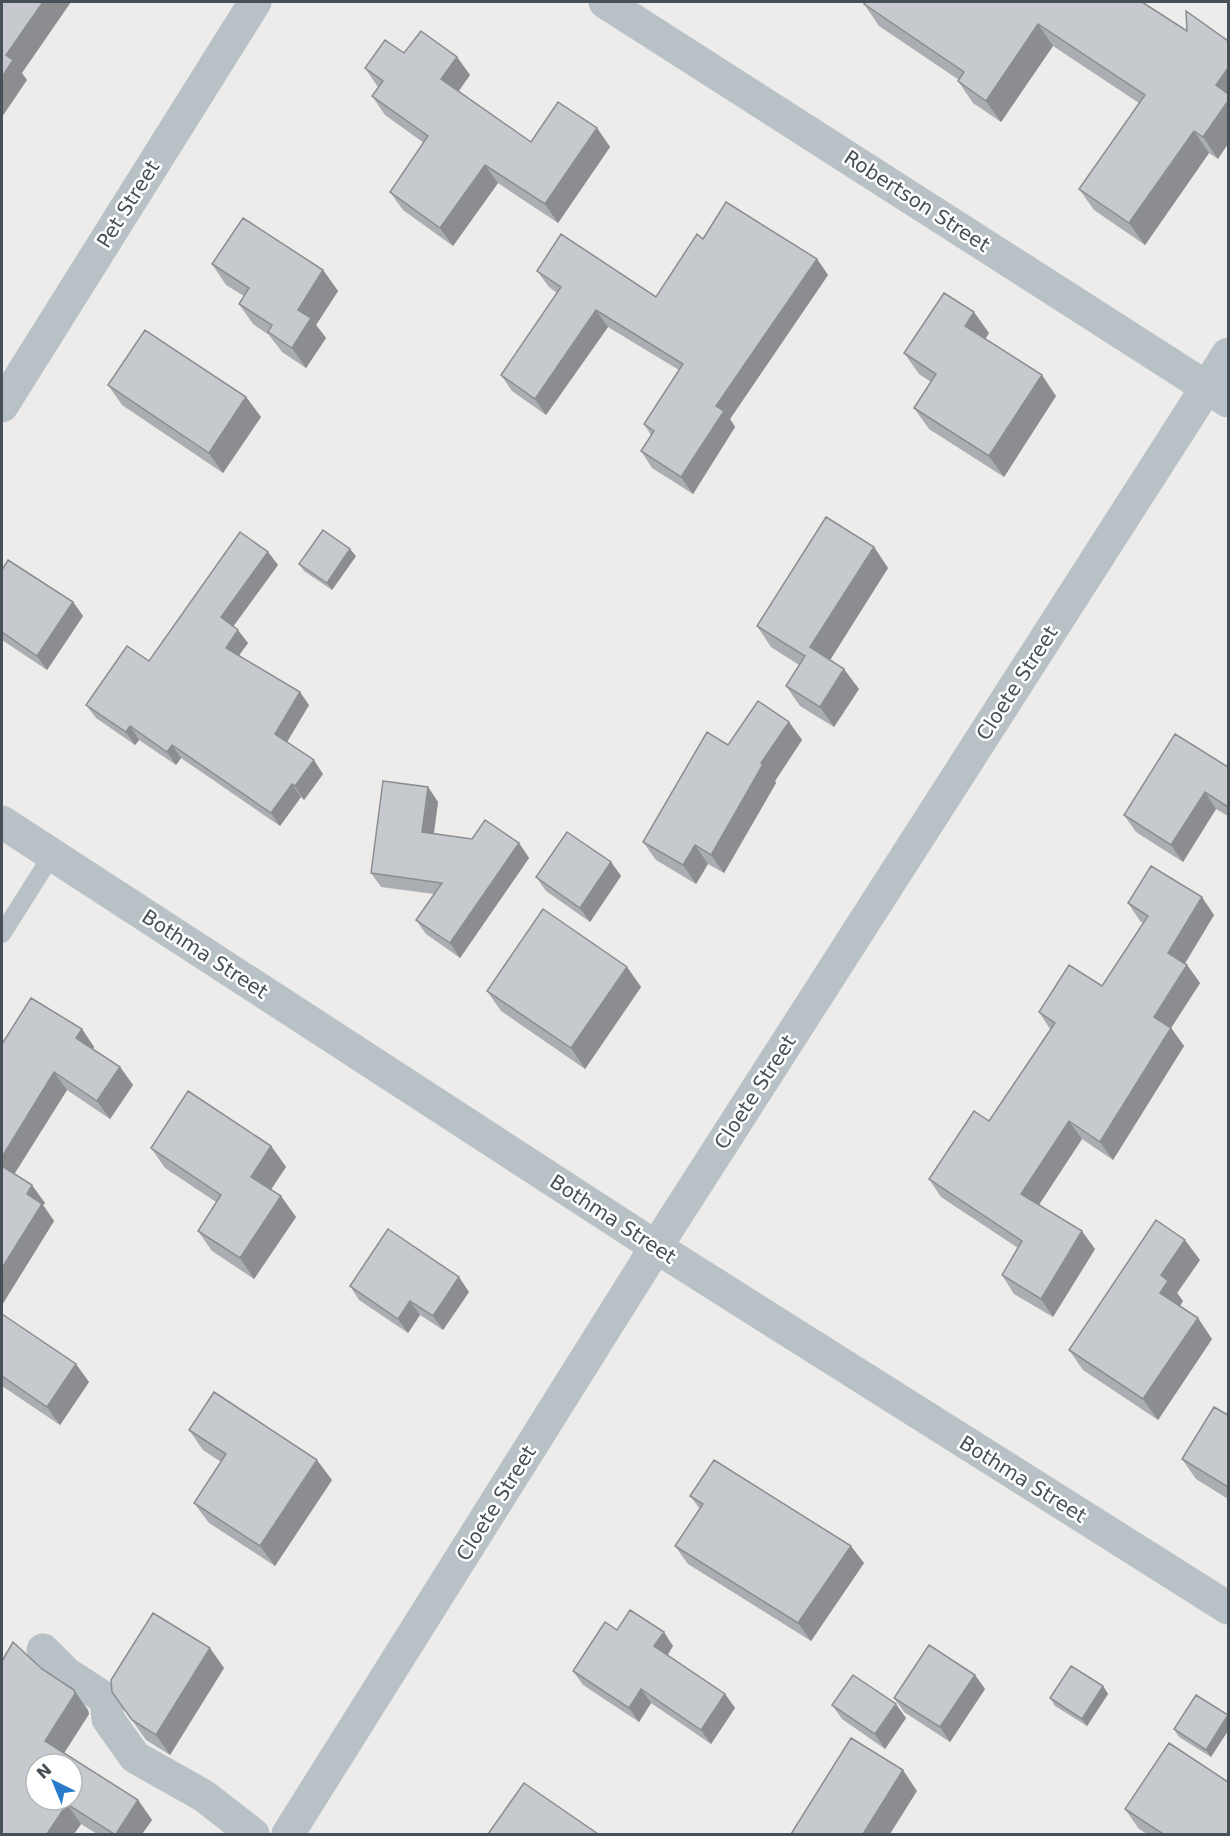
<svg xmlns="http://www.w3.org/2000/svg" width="1230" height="1836" viewBox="0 0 1230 1836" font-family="'DejaVu Sans',sans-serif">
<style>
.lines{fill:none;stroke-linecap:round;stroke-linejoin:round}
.service{stroke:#b7c1c6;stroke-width:18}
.minor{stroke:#b7c1c6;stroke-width:33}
.wall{fill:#aaadb1}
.shaded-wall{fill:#8b8d90}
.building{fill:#c6c9ce;stroke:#8b8d90;stroke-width:1.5;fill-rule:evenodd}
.labels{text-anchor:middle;stroke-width:5;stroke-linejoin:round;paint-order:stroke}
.street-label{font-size:20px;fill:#465056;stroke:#fff}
</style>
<rect width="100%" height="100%" fill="#eeebeb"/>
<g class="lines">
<path class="service" d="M2 934 52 855"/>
<path class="minor" d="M605 2 1228 401
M2 406 255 2
M2 822 656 1247 1228 1608
M43 1650 66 1673 106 1699 108 1719 135 1757 204 1796 253 1834
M288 1834 656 1247 1228 354"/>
</g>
<path class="wall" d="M1142 2 1218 159 1209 153 1145 245 1094 210 1079 189 1139 103 1053 46 1001 122 973 103 958 81 959 80 879 26 864 4Z
M404 53 457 57 470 75 459 91 531 142 597 128 610 147 558 223 498 183 453 246 403 210 390 192 424 143 385 115 372 96 378 87 365 68Z
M703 239 817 259 828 275 730 419 735 427 693 494 652 468 641 451 651 435 644 424 679 370 608 327 546 415 512 391 501 375 557 293 549 287 537 271 656 297Z
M212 264 323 270 338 291 316 325 326 338 306 368 282 352 269 335 253 324 239 304 244 296 226 285Z
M989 333 985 339 1056 396 1004 477 929 429 914 408 931 382 919 374 904 353Z
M108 385 246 397 261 417 223 473 122 405Z
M874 547 888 568 830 660 859 689 834 727 800 706 786 686 799 665 771 647 757 626Z
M268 552 278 565 233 626 248 643 239 655 309 705 287 742 323 774 304 800 301 797 280 826 181 758 176 765 139 740 135 745 96 718 86 705 149 661Z
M356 556 332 590 304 571 299 564Z
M2 570 73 602 83 616 47 670 2 640Z
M789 722 802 740 775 781 776 783 724 873 708 864 696 884 656 860 643 842 728 745Z
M1228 767V816L1216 809 1183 862 1136 832 1124 815Z
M428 787 438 802 434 834 472 839 519 843 529 858 460 958 426 934 416 920 434 894 381 887 371 873Z
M611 862 621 876 590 922 546 891 536 877Z
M1128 903 1214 915 1185 964 1187 965 1200 983 1171 1028 1184 1046 1113 1160 1082 1139 1039 1205 1095 1249 1053 1317 1014 1294 1002 1275 1018 1248 941 1197 929 1179 989 1121 1050 1029 1039 1012 1102 986 1143 923 1140 921Z
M627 967 641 987 585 1069 501 1011 487 991Z
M82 1029 94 1047 93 1049 120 1067 133 1085 110 1119 67 1090 14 1174 45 1203 43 1205 54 1221 2 1305V1044Z
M271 1146 286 1167 271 1189 296 1217 254 1279 212 1251 198 1231 216 1202 165 1168 151 1148Z
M1200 1260 1177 1293 1183 1301 1180 1306 1212 1339 1158 1420 1083 1370 1069 1350Z
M350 1286 469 1292 443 1330 420 1315 408 1333 359 1300Z
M2 1314 89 1382 60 1425 2 1386Z
M1228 1415V1499L1196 1479 1182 1459Z
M189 1430 332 1480 275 1566 209 1523 194 1503 221 1462 203 1450Z
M690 1496 864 1563 811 1641 688 1564 675 1546 700 1509Z
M617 1630 673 1646 668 1655 725 1694 735 1708 711 1744 651 1703 639 1722 583 1685 573 1671Z
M224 1668 170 1755 146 1740 112 1692Z
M42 1669 88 1710 89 1714 64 1753 138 1800 152 1820 142 1834H97L81 1824 74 1834H2Z
M975 1675 985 1689 950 1742 904 1712 894 1698Z
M1103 1686 1108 1694 1087 1726 1055 1706 1050 1698Z
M832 1705 906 1718 885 1749 842 1719Z
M1228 1715 1211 1757 1179 1737 1174 1729Z
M1125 1809 1228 1834H1147L1139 1829Z"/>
<path class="shaded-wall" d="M43 2H71L22 73 27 80 2 117V77L6 55Z
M1038 24 1053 46 1001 122 986 101Z
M457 57 470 75 454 97 441 79Z
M1228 68V144L1218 159 1203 137 1216 85Z
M597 128 610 147 558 223 545 204Z
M1194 131 1209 153 1145 245 1129 223Z
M485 165 498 183 453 246 440 228Z
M817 259 828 275 730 419 735 427 693 494 681 477 716 406Z
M323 270 338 291 316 325 326 338 306 368 292 348 298 310Z
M596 310 608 327 546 415 535 399Z
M974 312 989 333 980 347 965 326Z
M1042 375 1056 396 1004 477 989 456Z
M246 397 261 417 223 473 209 453Z
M874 547 888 568 825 668 810 647Z
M350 549 356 556 332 590 327 583Z
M268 552 278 565 230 631 221 617Z
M73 602 83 616 47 670 37 656Z
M238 630 248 643 235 661 226 648Z
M844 669 859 689 834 727 820 707Z
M300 692 309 705 284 747 275 734Z
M789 722 802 740 775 781 776 783 724 873 711 855 761 763Z
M130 726 139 740 135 745 126 732Z
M172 745 181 758 176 765 167 752Z
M314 760 323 774 304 800 295 786Z
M292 784 301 797 280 826 271 813Z
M428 787 438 802 432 846 422 832Z
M1205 792 1216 809 1183 862 1171 845Z
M519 843 529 858 460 958 450 943Z
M695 845 708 864 696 884 683 865Z
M611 862 621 876 590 922 580 908Z
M1202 897 1214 915 1180 971 1168 953Z
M1187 965 1200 983 1171 1028 1184 1046 1113 1160 1100 1142 1154 1017Z
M627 967 641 987 585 1069 571 1048Z
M82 1029 94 1047 89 1055 76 1038Z
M120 1067 133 1085 110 1119 97 1101Z
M54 1072 67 1090 10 1181 2 1169V1157Z
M1069 1121 1082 1139 1034 1212 1021 1194Z
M271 1146 286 1167 266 1197 251 1177Z
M32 1185 45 1203 43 1205 54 1221 2 1305V1268L27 1194Z
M281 1196 296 1217 254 1279 240 1258Z
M1082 1231 1095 1249 1053 1317 1041 1299Z
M1185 1240 1200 1260 1177 1293 1183 1301 1174 1314 1160 1293 1161 1275Z
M459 1277 469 1292 443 1330 433 1316Z
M410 1301 420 1315 408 1333 398 1319Z
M1198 1318 1212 1339 1158 1420 1143 1399Z
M76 1364 89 1382 60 1425 47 1407Z
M317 1460 332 1480 275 1566 260 1546Z
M851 1546 864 1563 811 1641 798 1623Z
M664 1632 673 1646 664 1660 654 1646Z
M210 1648 224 1668 170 1755 156 1735Z
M975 1675 985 1689 950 1742 940 1727Z
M1103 1686 1108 1694 1087 1726 1082 1719Z
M641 1689 651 1703 639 1722 629 1708Z
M74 1690 88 1710 89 1714 59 1761 45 1741Z
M725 1694 735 1708 711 1744 701 1730Z
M896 1704 906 1718 885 1749 875 1734Z
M1228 1715V1731L1211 1757 1206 1750Z
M903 1770 917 1791 890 1834H863Z
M138 1800 152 1820 142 1834H116Z
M67 1804 81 1824 74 1834H47Z"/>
<path class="building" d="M2 2H43L6 55 13 60 2 77Z
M866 2H1142L1187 31 1186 11 1228 41V68L1216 85 1228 94V101L1203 137 1194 131 1129 223 1079 189 1145 95 1038 24 986 101 958 81 964 72 864 4Z
M421 31 457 57 441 79 531 142 558 102 597 128 545 204 485 165 440 228 390 192 428 136 372 96 383 81 365 68 385 40 404 53Z
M726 202 817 259 716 406 724 411 681 477 641 451 654 431 644 424 683 364 596 310 535 399 501 375 561 287 537 271 561 234 656 297 697 234 703 239Z
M243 218 323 270 298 310 311 318 292 348 268 332 272 325 239 304 249 288 212 264Z
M944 293 974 312 965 326 1042 375 989 456 914 408 936 374 904 353Z
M145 330 246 397 209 453 108 385Z
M826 517 874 547 810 647 844 669 820 707 786 686 805 656 757 626Z
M323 530 350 549 327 583 299 564Z
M240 532 268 552 221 617 238 630 226 648 300 692 275 734 314 760 295 786 292 784 271 813 172 745 167 752 130 726 126 732 86 705 127 646 149 661Z
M8 560 73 602 37 656 2 632V570Z
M758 701 789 722 761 763 763 764 711 855 695 845 683 865 643 842 707 732 728 745Z
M1175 734 1228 767V807L1205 792 1171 845 1124 815Z
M383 781 428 787 422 832 472 839 485 820 519 843 450 943 416 920 442 883 371 873Z
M567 832 611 862 580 908 536 877Z
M1151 866 1202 897 1168 953 1187 965 1154 1017 1171 1028 1100 1142 1069 1121 1021 1194 1082 1231 1041 1299 1002 1275 1022 1241 929 1179 974 1111 989 1121 1055 1023 1039 1012 1069 965 1102 986 1148 916 1128 903Z
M543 909 627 967 571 1048 487 991Z
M31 998 82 1029 76 1038 120 1067 97 1101 54 1072 2 1157V1044Z
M188 1091 271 1146 251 1177 281 1196 240 1258 198 1231 221 1195 151 1148Z
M2 1166 32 1185 27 1194 42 1204 2 1268Z
M1156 1220 1185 1240 1161 1275 1168 1281 1160 1293 1198 1318 1143 1399 1069 1350Z
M388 1229 459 1277 433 1316 410 1301 398 1319 350 1286Z
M2 1314 76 1364 47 1407 2 1376Z
M214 1392 317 1460 260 1546 194 1503 226 1454 189 1430Z
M1214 1407 1228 1415V1487L1182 1459Z
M714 1460 851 1546 798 1623 675 1546 703 1504 690 1496Z
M630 1610 664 1632 654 1646 725 1694 701 1730 641 1689 629 1708 573 1671 605 1622 617 1630Z
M153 1613 210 1648 156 1735 132 1720 112 1692 111 1680Z
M13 1642 42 1669 74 1690 75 1694 45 1741 138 1800 116 1834H114L67 1804 47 1834H2V1661ZM36 1764H72V1800H36Z
M929 1645 975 1675 940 1727 894 1698Z
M1071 1666 1103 1686 1082 1719 1050 1698Z
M853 1675 896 1704 875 1734 832 1705Z
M1196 1695 1228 1715 1206 1750 1174 1729Z
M851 1738 903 1770 863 1834H791Z
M1169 1743 1228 1782V1834H1163L1125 1809Z
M524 1783 598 1834H488Z"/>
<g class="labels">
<g class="street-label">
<text transform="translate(917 201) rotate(33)" y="7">Robertson Street</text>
<text transform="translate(128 204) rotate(-58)" y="7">Pet Street</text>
<text transform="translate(1017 683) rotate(-57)" y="7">Cloete Street</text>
<text transform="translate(205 954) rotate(33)" y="7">Bothma Street</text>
<text transform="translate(755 1092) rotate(-57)" y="7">Cloete Street</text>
<text transform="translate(613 1219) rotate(33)" y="7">Bothma Street</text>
<text transform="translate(1023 1479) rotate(32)" y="7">Bothma Street</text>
<text transform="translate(496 1503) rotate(-58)" y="7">Cloete Street</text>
</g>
</g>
<rect width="1230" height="1836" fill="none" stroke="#465056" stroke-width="6"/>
<g transform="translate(54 1782) rotate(317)"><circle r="28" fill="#ffffff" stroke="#b5b9bb" stroke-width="1.5"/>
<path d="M0-4.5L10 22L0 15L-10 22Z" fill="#2a7bc9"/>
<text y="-9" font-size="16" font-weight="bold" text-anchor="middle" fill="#465056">N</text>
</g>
</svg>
